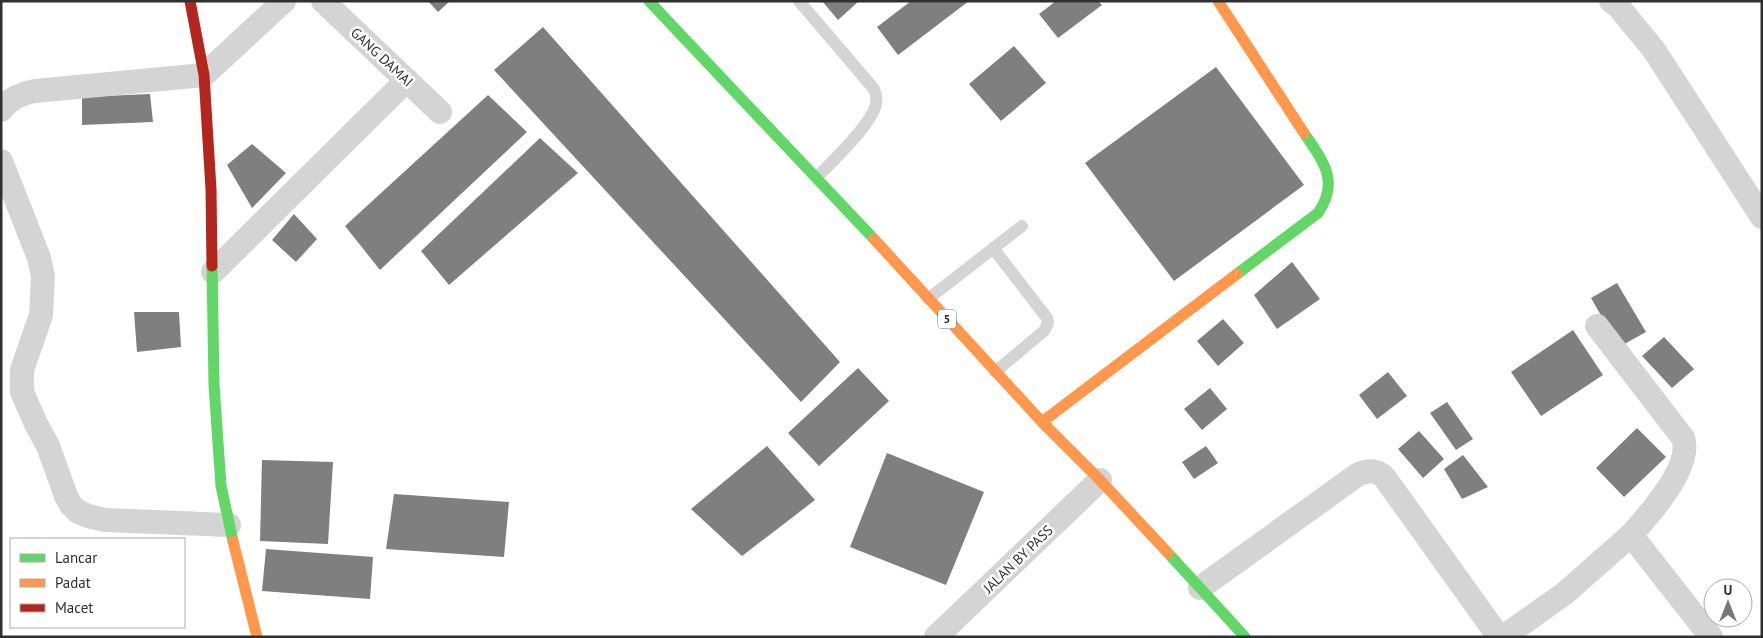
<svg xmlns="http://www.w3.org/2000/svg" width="1763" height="638" viewBox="0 0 1763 638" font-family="'PT Sans',sans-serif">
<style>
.building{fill:#7f7f7f}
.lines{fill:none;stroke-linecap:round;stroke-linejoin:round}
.lane{stroke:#d4d4d4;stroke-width:12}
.street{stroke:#d4d4d4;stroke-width:24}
.fast{stroke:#63d668;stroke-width:11}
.slow{stroke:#ff974d;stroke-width:11}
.jam{stroke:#b3261e;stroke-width:11}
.labels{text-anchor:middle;stroke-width:5;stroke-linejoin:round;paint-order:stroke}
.shield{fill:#fff;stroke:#6e6e6e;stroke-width:1}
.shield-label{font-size:12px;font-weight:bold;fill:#303030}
.street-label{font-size:14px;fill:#303030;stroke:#fff}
</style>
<rect width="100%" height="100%" fill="#fff"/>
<path class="building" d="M428 1H450L438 12Z
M822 1H859L838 20Z
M911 1H969L898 55 877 27Z
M1056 1H1098L1102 5 1058 38 1039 14Z
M543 27 840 362 801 402 494 70Z
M1014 46 1046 83 1001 121 969 84Z
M1216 67 1304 185 1174 281 1085 163Z
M150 94 153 122 82 125V97Z
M488 95 527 132 380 270 345 226Z
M540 138 578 173 449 285 421 251Z
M252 144 286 173 252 208 227 165Z
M294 214 317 239 296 262 272 240Z
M1292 262 1320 299 1277 329 1254 295Z
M1617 283 1646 332 1619 347 1591 298Z
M134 312H179L181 347 137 352Z
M1223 319 1244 343 1218 366 1197 341Z
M1573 330 1603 375 1541 416 1511 372Z
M1664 337 1694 369 1672 388 1642 356Z
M858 368 889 401 819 466 788 433Z
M1388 372 1407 396 1377 419 1359 395Z
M1210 388 1227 409 1202 430 1184 409Z
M1447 402 1473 439 1456 450 1430 413Z
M1637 428 1666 457 1624 497 1596 468Z
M1419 431 1444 459 1423 478 1398 449Z
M767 446 815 500 742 556 691 509Z
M1206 446 1218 463 1194 479 1182 462Z
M887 453 984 492 946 585 850 547Z
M1463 455 1488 487 1462 499 1444 469Z
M262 460 333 462 328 544 260 541Z
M394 494 509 502 504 557 386 549Z
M266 549 373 557 370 599 262 591Z"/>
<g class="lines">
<path class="lane" d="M799 1 874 89C876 94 877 99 876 104 873 123 831 163 817 177
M993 248 1047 318 1048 323 1044 331 995 372
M928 299 1022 226"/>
<path class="street" d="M323 1 440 112
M1611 1 1617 5 1654 50 1762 217
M1 110C11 98 20 94 35 91L204 75 284 1
M1 161 39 258 43 276 41 315 22 370V392L36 424 48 446 66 496 71 505 77 511 88 516 105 520 229 525
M213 272 407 80
M1597 326 1683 438C1693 466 1649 515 1631 535
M1200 588 1357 475C1367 470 1377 469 1385 478L1499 637
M936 637 1100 480
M1503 637 1564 594 1631 535 1711 637"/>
<path class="fast" d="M649 1 874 239
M212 266 214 385 221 486 233 541
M1237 274 1318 213C1340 181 1323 161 1304 133
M1168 553 1245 637"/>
<path class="slow" d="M1218 1 1304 133
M874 239 1042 422 1100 480 1168 553
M1042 422 1237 274
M233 541 257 637"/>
<path class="jam" d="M190 1 204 75 211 189 212 266"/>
</g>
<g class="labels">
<rect class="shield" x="938" y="309.5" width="18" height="19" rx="4"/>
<g class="shield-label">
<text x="947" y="323">5</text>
</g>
<g class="street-label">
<text transform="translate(382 57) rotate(43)" y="5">GANG DAMAI</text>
<text transform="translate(1018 559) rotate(-44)" y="5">JALAN BY PASS</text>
</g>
</g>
<rect width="1763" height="638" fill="none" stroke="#303030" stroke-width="5"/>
<rect x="10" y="538" width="175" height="90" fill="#ffffff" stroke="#acacac"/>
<rect x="20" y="554" width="25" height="8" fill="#63d668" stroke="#acacac"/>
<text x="55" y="563" font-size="15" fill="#303030">Lancar</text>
<rect x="20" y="579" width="25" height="8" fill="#ff974d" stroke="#acacac"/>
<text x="55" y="588" font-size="15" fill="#303030">Padat</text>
<rect x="20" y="604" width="25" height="8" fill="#b3261e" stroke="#acacac"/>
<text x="55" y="613" font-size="15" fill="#303030">Macet</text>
<g transform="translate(1728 603)"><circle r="24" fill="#ffffff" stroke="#acacac"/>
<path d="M0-4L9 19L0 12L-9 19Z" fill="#787878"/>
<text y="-8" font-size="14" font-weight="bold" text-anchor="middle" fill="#303030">U</text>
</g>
</svg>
